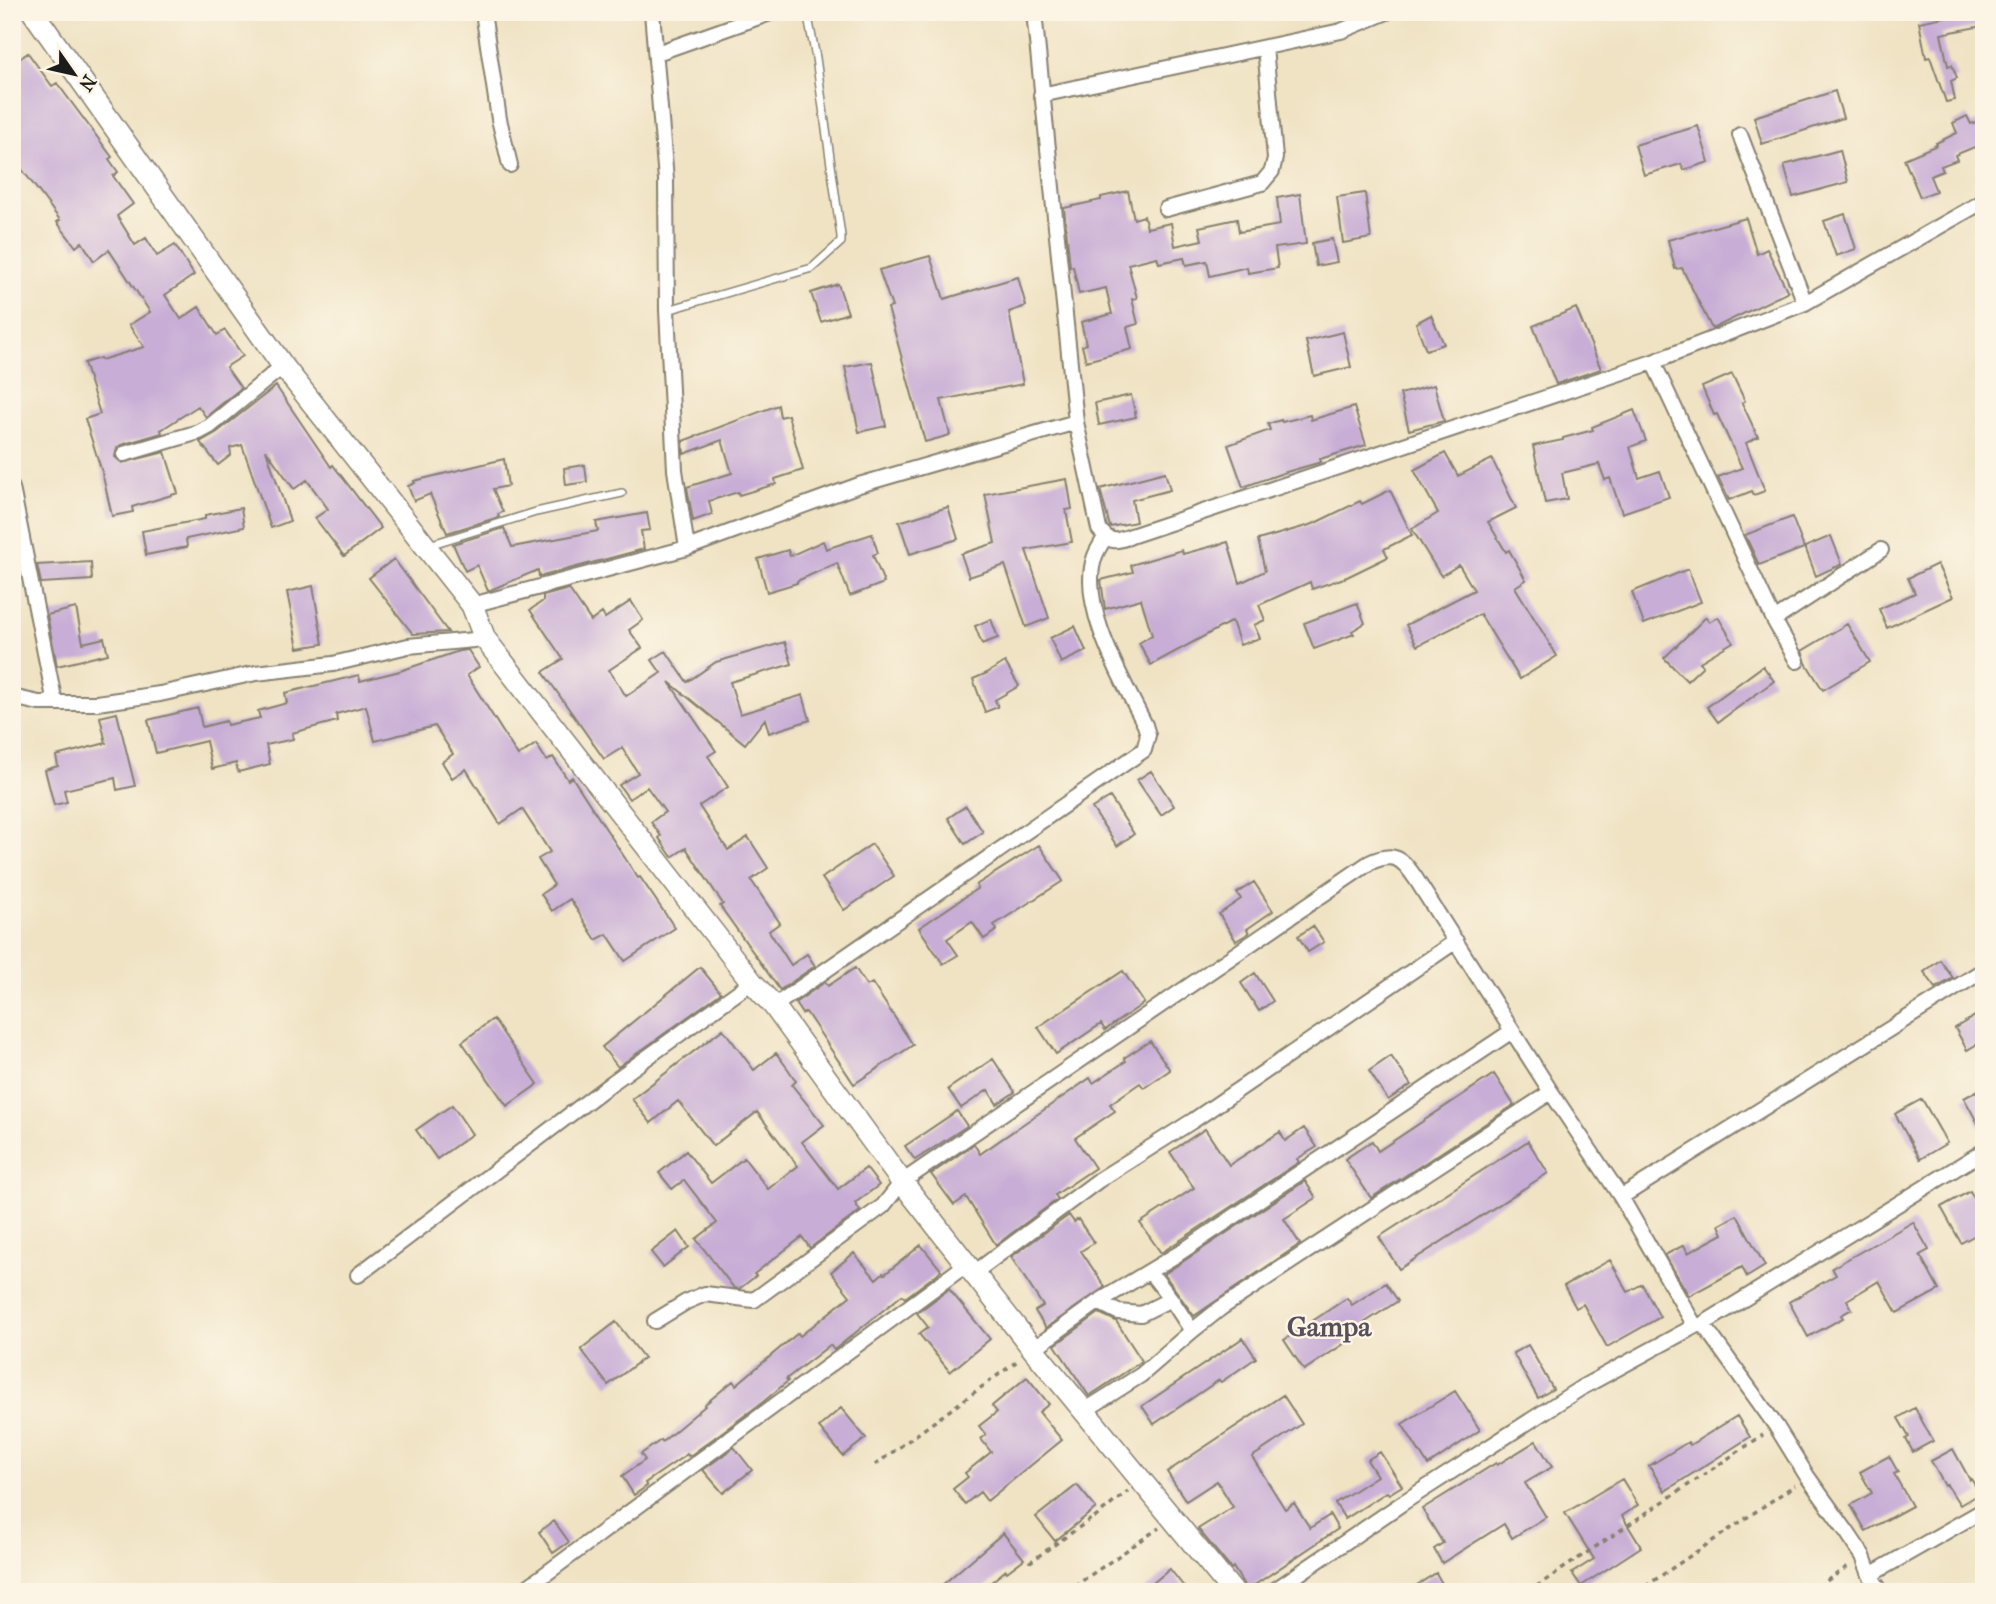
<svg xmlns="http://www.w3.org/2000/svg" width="1996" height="1604" viewBox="0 0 1996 1604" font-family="'IM FELL French Canon',serif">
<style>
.building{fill:#c8add6}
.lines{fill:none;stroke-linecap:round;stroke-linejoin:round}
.service-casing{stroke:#868070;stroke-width:10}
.minor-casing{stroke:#868070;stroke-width:18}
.primary-casing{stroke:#868070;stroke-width:24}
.path{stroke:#868070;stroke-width:3.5;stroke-dasharray:5 5;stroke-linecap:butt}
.service{stroke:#fff;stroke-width:7}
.minor{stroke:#fff;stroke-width:14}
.primary{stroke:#fff;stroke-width:21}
.labels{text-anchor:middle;stroke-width:5;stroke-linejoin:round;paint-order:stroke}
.quarter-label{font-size:28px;font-weight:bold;fill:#584f5d;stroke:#fcf5e5}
</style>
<rect width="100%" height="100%" fill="#fcf5e5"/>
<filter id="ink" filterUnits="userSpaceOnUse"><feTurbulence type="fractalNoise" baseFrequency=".0143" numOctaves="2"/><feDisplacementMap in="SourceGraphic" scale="14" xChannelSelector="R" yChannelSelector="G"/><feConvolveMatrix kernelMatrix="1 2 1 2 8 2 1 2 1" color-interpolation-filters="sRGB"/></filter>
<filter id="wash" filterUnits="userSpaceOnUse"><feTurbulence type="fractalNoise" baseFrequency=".00686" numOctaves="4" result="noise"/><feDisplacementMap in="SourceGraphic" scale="28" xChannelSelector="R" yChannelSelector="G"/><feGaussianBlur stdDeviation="1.57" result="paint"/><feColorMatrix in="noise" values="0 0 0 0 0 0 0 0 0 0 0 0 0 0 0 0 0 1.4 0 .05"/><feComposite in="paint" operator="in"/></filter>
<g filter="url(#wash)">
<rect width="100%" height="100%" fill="#f0e3c4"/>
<g id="blocks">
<path class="building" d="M1958 12H1980L1982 26 1941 34 1948 66 1952 65 1957 78 1951 81 1955 100 1946 102 1930 57 1926 58 1919 22 1959 14Z
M28 53 52 86 57 83 112 157 109 159 118 172 113 176 133 204 117 216 135 245 146 238 157 256 175 245 194 275 165 295 181 319 199 307 217 335 225 330 243 356 226 367 241 388 206 417 198 406 161 430 162 433 121 445 117 448 115 457 122 463 165 452 178 493 132 507 133 512 112 516 102 472 85 419 100 414 84 363 100 358 101 360 144 347 129 325 150 312 109 250 94 261 82 242 76 247 57 222 60 220 12 156V64Z
M1835 91 1843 118 1762 144 1754 117Z
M1967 116 1971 124 1984 119V143L1955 155 1957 160 1941 166 1943 171 1930 176 1936 191 1920 197 1904 159 1937 145 1936 143 1957 133 1953 123Z
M1698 126 1709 162 1684 170 1681 164 1644 175 1635 145Z
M1840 150 1848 182 1793 197 1784 165Z
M1128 191 1134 219 1144 216 1147 228 1171 223 1175 246 1202 240 1199 227 1237 219 1239 232 1280 225 1277 198 1300 194 1306 244 1275 248 1278 268 1248 273 1247 267 1210 276 1207 261 1186 265 1184 258 1159 263 1157 257 1128 264 1137 298 1132 299 1138 324 1127 327 1132 349 1086 361 1082 346 1086 344 1081 322 1112 314 1106 288 1079 294 1073 266 1070 267 1064 208 1101 200V197Z
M1365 193 1371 238 1343 243 1337 197Z
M1845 214 1856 249 1836 256 1824 221Z
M1746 218 1757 254 1767 249 1788 292 1712 329 1682 268 1675 269 1668 240Z
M1332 239 1337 262 1316 266 1312 243Z
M930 256 944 299 1018 277 1026 306 1009 312 1023 384 941 400 950 435 925 442 888 308 892 307 879 270Z
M838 284 848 313 821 322 811 293Z
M1576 308 1601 369 1556 384 1533 326Z
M1431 315 1444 344 1426 350 1416 323Z
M1343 332 1351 367 1314 376 1306 341Z
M872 362 886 426 859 432 845 367Z
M1732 374 1745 401 1742 403 1758 437 1746 443 1765 491 1754 495 1752 491 1729 500 1718 477 1742 468 1717 414 1714 415 1702 387Z
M1434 385 1444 421 1409 430 1400 394Z
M276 386 331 467 333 465 381 528 344 556 315 518 328 509 307 480 294 489 266 450 290 521 271 528 242 445 230 448 231 455 218 465 200 442 216 433Z
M1131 395 1136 417 1099 425 1095 403Z
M778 405 780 417 788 415 803 470 775 479 776 484 739 495 738 492 709 501 712 514 693 521 687 487 732 473 722 440 684 454 683 441Z
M1354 407 1366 445 1320 459 1321 462 1283 473 1243 487 1228 445 1270 430 1268 424 1281 420 1282 422 1310 415 1311 420Z
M1634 410 1646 441 1630 447 1639 478 1660 471 1669 497 1622 513 1610 478 1605 480 1599 464 1562 473 1567 499 1545 503 1533 446 1563 440V438L1593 430 1592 427Z
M1445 453 1458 476 1492 459 1516 508 1488 522 1506 552 1509 550 1526 580 1515 587 1557 656 1520 679 1480 614 1417 646 1406 625 1474 590 1459 565 1441 576 1412 529 1438 513 1414 470Z
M504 459 508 486 493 489 503 512 498 514 499 517 447 533 430 494 414 501 408 486 415 483 414 481Z
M585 465 587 482 566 485 564 468Z
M1165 472 1170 490 1132 500 1136 522 1110 527 1100 489Z
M1067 479 1072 509 1066 510 1072 542 1026 550 1049 618 1026 627 1005 565 969 577 961 554 995 543 985 494Z
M1390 490 1412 535 1384 549 1388 557 1347 577 1312 589 1310 582 1259 605 1265 620 1254 625 1260 638 1240 645 1232 621 1151 665 1139 643 1152 635 1141 599 1105 609 1101 580 1133 572 1131 565 1182 550 1183 554 1228 542 1240 583 1265 571 1258 540 1313 524 1360 501 1362 504Z
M948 507 958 539 910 554 899 522Z
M241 508 244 527 186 539 187 547 146 555 142 531 205 519V515Z
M647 513 650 530 641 531 644 549 539 577 538 570 488 591 477 565 465 571 453 544 504 528 512 547 598 531 596 522Z
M1792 517 1804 548 1759 565 1745 535Z
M872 534 878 553 873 555 884 583 850 596 837 563 797 581V583L767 592 758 559 788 550 790 556 823 541 826 549Z
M1831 536 1842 564 1816 576 1805 547Z
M394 559 448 632 413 634 369 578Z
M91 562 92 580 41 583 37 565Z
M1937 564 1953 597 1887 628 1879 609 1915 593 1908 578Z
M1688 569 1701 602 1644 624 1632 592Z
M313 586 323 644 298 648 287 592Z
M569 589 591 621 602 613 605 618 631 601 643 620 629 630 642 648 609 670 626 696 661 673 652 660 666 651 687 682 716 662 785 642 792 664 730 682 740 714 803 695 810 720 769 733 765 719 745 744 669 682 716 751 708 756 728 787 699 806 728 850 748 837 768 868 751 880 780 923 769 931 791 965 807 954 815 966 780 990 720 906 723 904 686 848 672 857 659 838 661 836 651 822 665 812 647 787 629 799 619 785 638 773 622 748 604 759 543 672 563 659 530 610 543 601V596Z
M1357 603 1365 623 1352 631 1354 634 1314 649 1304 623Z
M76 608 83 643 104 638 108 654 57 666 47 615Z
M1706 617 1709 622 1718 617 1733 642 1700 662 1703 666 1687 681 1664 658Z
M991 619 998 638 982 644 975 626Z
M1847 624 1870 662 1823 690 1806 663 1802 651Z
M1075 626 1086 651 1061 663 1050 638Z
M468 650 479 667 467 675 518 756 536 744 547 761 553 757 568 780 572 777 638 878 640 877 675 928 625 961 607 934 596 940 570 899 552 911 541 894 554 885 538 859 550 852 522 809 500 824 466 769 452 778 442 762 453 754 435 726 375 741 366 706 336 714 337 721 292 733 293 739 266 745 270 764 238 772 236 763 212 769 206 741 156 753 148 720 198 708 202 727 226 721 227 725 260 718 258 711 287 703 285 693 359 675 360 681 400 671 459 651Z
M1005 662 1019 686 995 700 998 707 985 712 973 679 987 673Z
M1763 666 1774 681 1718 722 1707 707Z
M117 713 135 786 117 790 115 778 64 790 67 802 54 805 45 770 58 766 56 756 106 743 100 717Z
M1151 771 1174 806 1161 815 1137 780Z
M1110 797 1134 834 1117 846 1092 808Z
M966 806 983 832 965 844 948 818Z
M872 844 894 876 844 910 822 878Z
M1039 845 1063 881 994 925 997 930 984 939 972 922 947 939 958 955 943 964 919 928 978 888 976 885Z
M1254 882 1273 911 1247 929 1249 933 1236 941 1219 914 1241 899 1237 893Z
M1313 926 1324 942 1308 952 1298 936Z
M1940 960 1953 978 1936 988 1924 972Z
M700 967 721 993 618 1067 602 1047Z
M855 968 867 986 872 983 913 1045 854 1084 806 1012 802 1014 795 1003 825 982 828 986Z
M1123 971 1144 1003 1105 1030 1101 1024 1056 1054 1038 1027Z
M1255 973 1273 1001 1259 1011 1241 983Z
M1975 1016 1984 1032V1040L1967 1050 1955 1028Z
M493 1019 538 1084 507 1106 462 1042Z
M723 1029 754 1070 776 1053 788 1069 796 1081 792 1085 824 1125 802 1142 838 1189 866 1168 879 1185 855 1203 860 1211 810 1248 802 1237 754 1274 756 1276 739 1289 734 1288 696 1239 717 1223 684 1180 672 1189 659 1173 686 1151 711 1183 744 1158 768 1189 798 1166 757 1112 713 1146 678 1101 651 1123 632 1099Z
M1150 1041 1170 1070 1144 1088 1140 1083 1110 1104 1115 1111 1075 1138 1095 1168 1055 1195 1058 1199 996 1245 966 1197 954 1205 931 1174 974 1144 980 1154 1090 1078 1093 1083 1126 1061 1124 1058Z
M1391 1056 1411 1085 1388 1100 1369 1071Z
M993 1059 1015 1092 997 1104 988 1090 961 1108 948 1089Z
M1494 1074 1514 1105 1371 1198 1345 1159 1372 1141 1378 1151Z
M1984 1087V1135L1964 1098Z
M1922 1099 1947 1143 1920 1159 1895 1114Z
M452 1105 472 1134 437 1159 416 1130Z
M957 1111 967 1126 915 1160 905 1146Z
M1304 1128 1317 1147 1297 1159 1299 1162 1161 1253 1140 1223 1194 1188 1170 1152 1205 1129 1229 1165 1280 1132 1285 1141Z
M1528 1141 1548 1173 1399 1269 1379 1237Z
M1305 1181 1316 1198 1284 1219 1300 1244 1194 1316 1164 1274Z
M1970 1191 1984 1217V1230L1961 1243 1941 1207Z
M1069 1215 1074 1222 1078 1219 1094 1243 1081 1251 1105 1287 1046 1328 1035 1311 1043 1306 1011 1257Z
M1737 1215 1765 1266 1747 1277 1742 1267 1689 1296 1665 1255 1684 1245 1688 1253 1723 1234 1719 1225Z
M1913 1222 1929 1250 1920 1255 1939 1290 1897 1313 1879 1281 1847 1300 1852 1309 1841 1315 1843 1318 1808 1337 1789 1302 1836 1275 1832 1268Z
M678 1231 689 1247 663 1267 651 1252Z
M921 1245 941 1270 937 1274 905 1298 902 1295 834 1350 830 1345 786 1379 788 1381 763 1402 691 1455 688 1456 687 1454 645 1483 647 1486 634 1495 622 1476 645 1460 641 1454 661 1440 662 1442 705 1406 704 1405 733 1381 736 1385 798 1333 800 1336 850 1296 831 1272 854 1253 876 1279 883 1273 885 1274Z
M1610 1260 1628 1292 1642 1284 1660 1317 1607 1347 1583 1304 1576 1308 1564 1286Z
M1386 1283 1398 1301 1364 1323 1368 1328 1304 1370 1284 1340 1347 1298 1352 1305Z
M949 1289 990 1339 950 1372 919 1334 928 1327 917 1313Z
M1099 1313 1116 1321 1142 1361 1089 1396 1055 1345Z
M616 1322 644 1358 608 1385 581 1349Z
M1243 1338 1256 1358 1221 1382 1219 1380 1154 1424 1142 1406Z
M1528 1345 1553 1389 1538 1398 1513 1353Z
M1027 1377 1049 1404 1039 1412 1062 1440 987 1501 980 1492 965 1504 953 1489 968 1477 965 1473 991 1452 981 1439 986 1435 979 1426 997 1412 992 1406Z
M1455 1391 1480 1430 1428 1465 1402 1424Z
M1283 1395 1302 1424 1252 1457 1285 1509 1294 1503 1310 1528 1330 1515 1338 1529 1247 1590 1233 1567 1231 1569 1198 1529 1233 1507 1217 1481 1186 1501 1167 1472Z
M841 1408 866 1438 843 1456 819 1427Z
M1915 1408 1933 1441 1913 1452 1906 1439 1909 1437 1898 1418Z
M1737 1416 1750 1437 1665 1491 1649 1466 1688 1442 1690 1445Z
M1536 1441 1552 1467 1525 1483 1546 1517 1512 1538 1504 1524 1442 1563 1434 1549 1443 1543 1422 1509 1496 1463 1497 1465Z
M734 1447 752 1470 723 1493 703 1470Z
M1953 1449 1970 1480 1971 1479 1980 1493 1960 1505 1947 1485 1945 1486 1931 1461Z
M1380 1452 1402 1486 1389 1494 1387 1492 1345 1519 1335 1503 1377 1476 1367 1460Z
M1889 1456 1898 1472 1894 1474 1912 1506 1866 1531 1851 1505 1872 1493 1860 1472Z
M1622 1479 1638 1505 1622 1516 1641 1547 1581 1586 1572 1573 1594 1559 1565 1513Z
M1077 1485 1096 1508 1055 1541 1036 1517Z
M554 1521 569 1542 553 1553 539 1532Z
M1003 1533 1024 1559 1007 1572 1006 1570 979 1592H934Z
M1170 1569 1188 1592H1142Z
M1436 1573 1447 1592H1406Z"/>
</g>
</g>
<g filter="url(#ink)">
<use href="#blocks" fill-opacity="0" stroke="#868070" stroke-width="2"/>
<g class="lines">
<defs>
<path id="service" d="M668 310 812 268 841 242V236L816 58 807 12
M429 545 536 512 622 493"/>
<path id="minor" d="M483 12 499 119 510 165
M652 12 666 180 667 310 675 470 687 548
M1034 12 1076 422 1099 529C1111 545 1117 541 1134 535L1653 362 1805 303 1984 201
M657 53 773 12
M1041 95 1341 31 1387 12
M1740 135 1805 303
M1166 209 1262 183 1272 171 1275 158 1265 47
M1653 362 1774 620 1797 661
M124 454 199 432 210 426 283 366
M12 488 55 703
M472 605 687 548 859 485 1076 422
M1774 620 1881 550
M12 697 39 703H97L160 694 256 673 333 664 408 646 485 639
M774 1006 1144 750 1148 735 1145 725C1124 682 1077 604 1095 556 1097 550 1102 543 1105 537
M1621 1197 1984 970
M1150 1272 1171 1299 1192 1331 1221 1308 1312 1248 1551 1092
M974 1273 1099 1180 1194 1120 1456 941
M358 1275 613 1082 752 982
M1098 1302 1118 1312 1141 1314 1171 1299
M655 1321 686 1302 705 1294 754 1300 883 1206 902 1182 1369 863C1394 851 1402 858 1416 879L1551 1092 1621 1197 1695 1326
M1703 1324 1776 1426 1807 1476 1847 1532 1863 1556 1870 1575 1881 1592
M1033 1349 1098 1302 1178 1254 1512 1031
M1084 1411 1141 1375 1192 1331
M1870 1575 1984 1510
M521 1592 967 1264
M1272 1592 1404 1502 1581 1388 1695 1326 1703 1324 1984 1151"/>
<path id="primary" d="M33 12 283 366 472 605 485 639 752 982 774 1006 902 1182 1033 1349 1233 1592"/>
</defs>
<use href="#service" class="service-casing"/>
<use href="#minor" class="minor-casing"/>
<use href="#primary" class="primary-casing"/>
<path class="path" d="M875 1465 1020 1359
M1030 1563V1562L1091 1519 1092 1520 1128 1491
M1066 1592 1159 1528
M1528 1592 1763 1435
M1637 1592 1795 1485
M1810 1592 1850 1565"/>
<use href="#service" class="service"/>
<use href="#minor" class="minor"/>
<use href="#primary" class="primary"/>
</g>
</g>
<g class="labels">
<g class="quarter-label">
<text x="1329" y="1336">Gampa</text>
</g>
</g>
<rect width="1996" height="1604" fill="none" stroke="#fcf5e5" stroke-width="42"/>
<g transform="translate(74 74) rotate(124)" stroke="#fcf5e5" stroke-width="5" paint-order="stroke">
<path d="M0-5L12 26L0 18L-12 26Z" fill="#1c1c1c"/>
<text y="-10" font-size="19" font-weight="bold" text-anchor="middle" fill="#1c1c1c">N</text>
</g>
</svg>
